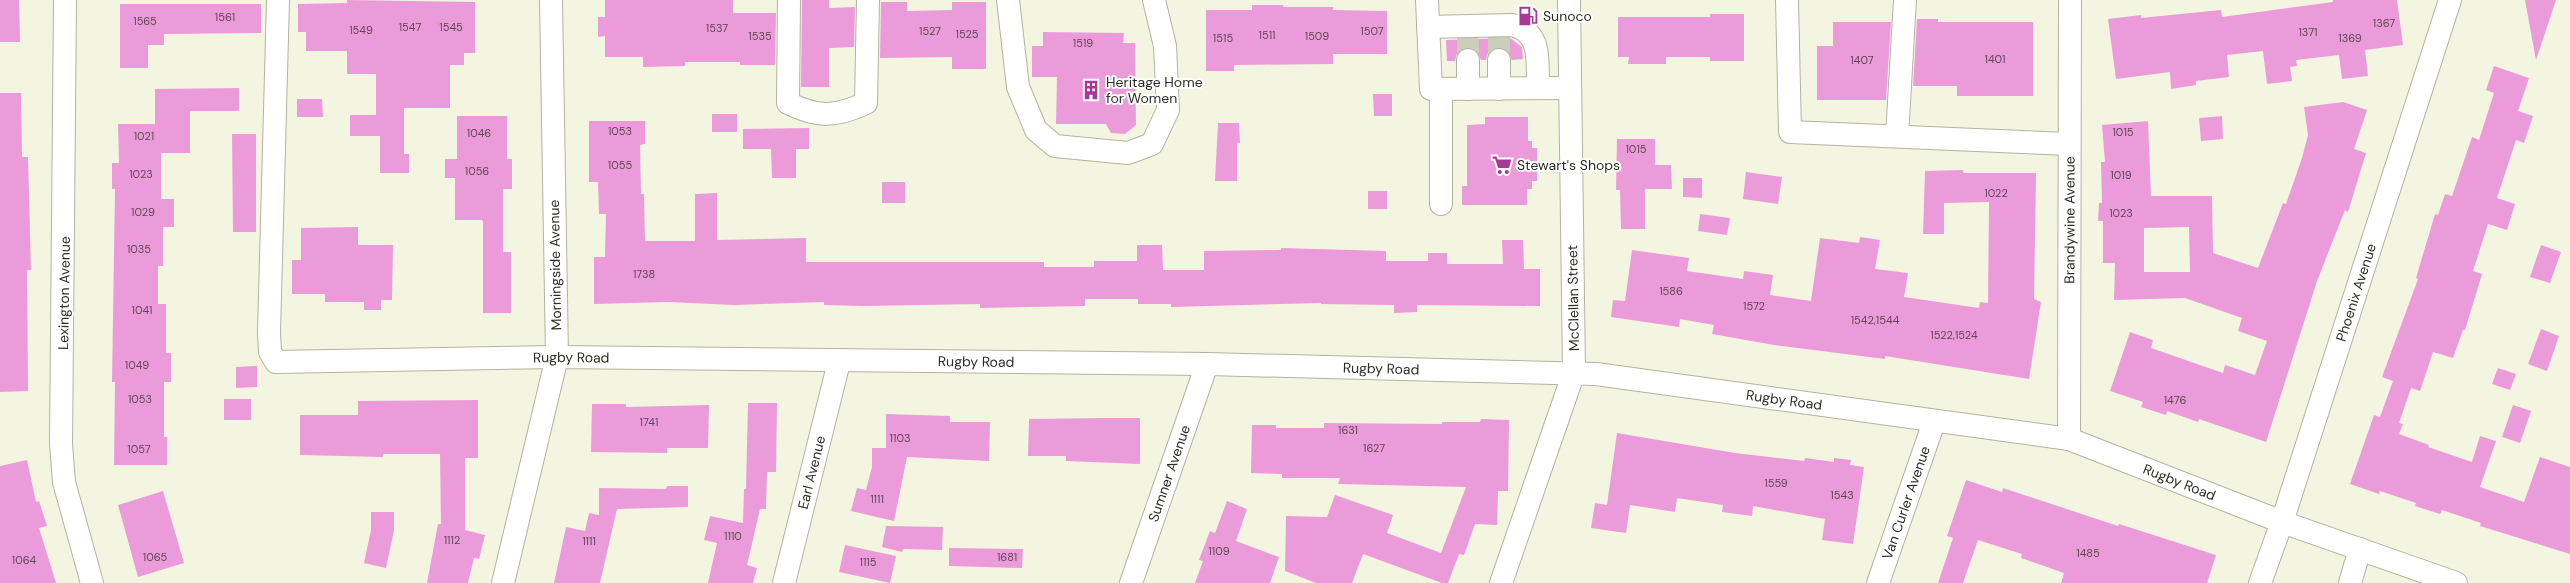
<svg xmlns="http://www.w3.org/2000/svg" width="2570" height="583" viewBox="0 0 2570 583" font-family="'DM Sans',sans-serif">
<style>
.building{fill:#ec9bda;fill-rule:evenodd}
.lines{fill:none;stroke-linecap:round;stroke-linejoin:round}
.minor-tunnel{stroke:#cccdbb;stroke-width:22;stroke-dasharray:22 11;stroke-linecap:butt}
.minor-casing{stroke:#b2b3a0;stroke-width:24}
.minor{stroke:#fff;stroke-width:22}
.labels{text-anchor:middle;stroke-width:4;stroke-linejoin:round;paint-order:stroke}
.number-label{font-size:11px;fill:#5d4852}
.poi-label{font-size:14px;fill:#2d2d25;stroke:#fff;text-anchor:start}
.street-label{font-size:14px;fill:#2d2d25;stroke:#fff}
</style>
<rect width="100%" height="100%" fill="#f4f5e1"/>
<path class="building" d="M0 0H19L20 42H0Z
M347 0 475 2V53H464V65H450V108H404V154H409V173H380V136H350V115H376V74H347V51H306V32H298V4L347 3Z
M605 0H733V13H776L775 65H740V62H685V66L643 67V57H605V36L598 37V17H605Z
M802 0H829V8L855 7 854 47 829 48V87H801Z
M2333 0H2397L2403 45 2365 50 2368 76 2342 79 2339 55 2296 60 2297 66 2290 67 2292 81 2267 84 2263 51 2227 55 2229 77 2196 81V85L2171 89 2170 72 2116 79 2108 19 2141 15V18L2221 10 2222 17 2333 2Z
M2525 0H2556L2536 60Z
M881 2H907V11L952 10V2H986V69H952V57L880 58Z
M120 4H261V33L164 34V45H148V68H120Z
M1252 5H1283V7H1333V10L1387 11V54H1333V64L1234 65V71H1206V10H1252Z
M1710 14H1744V61H1710V57H1666V64H1628L1629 57H1618V17H1710Z
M1917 19H1938V22H2033V96H1957V86H1913Z
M1833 22H1891L1886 100H1817V46H1833Z
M1043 32 1124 33 1123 43H1135L1136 125 1125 134 1111 133 1106 124H1056L1057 77H1032V46H1043Z
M1510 38 1522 47 1523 59 1512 60 1506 49 1499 47 1488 53 1486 60H1481L1475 49 1468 47 1457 53 1455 61H1447L1446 40Z
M2494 66 2529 78 2518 111 2533 116 2524 143 2516 140 2497 198 2515 204 2507 230 2488 224 2473 271 2482 274 2465 330H2463L2453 358 2433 352 2420 391 2411 388 2399 423 2403 424 2399 434 2429 445 2428 447 2472 462 2480 436 2496 441 2480 487 2524 502 2540 457 2570 467V554L2480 526 2481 523 2442 510 2440 514 2415 506 2416 503 2380 491 2379 494 2350 484 2374 415 2380 417 2393 381 2382 377 2418 279 2416 278 2435 214 2438 215 2445 194 2452 196 2472 137 2479 140 2494 93 2486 90Z
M239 88V111H190V153H161V199H174V227H163V266H158V304H166V353H171V382H164V437H167V465H114L115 382H112L115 189H112V163H119L118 124H155V89Z
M0 93H21L22 157H28L31 270H27L28 391 0 392Z
M1373 94H1392V116H1374Z
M297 99H322L323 117H297Z
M2343 102 2367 110 2354 149 2366 153 2348 212 2345 210 2317 281 2266 442 2199 419 2198 422 2167 411 2166 415 2141 407 2143 402 2110 391 2130 332 2153 340 2151 348 2223 373 2225 365 2255 375 2267 341 2238 331 2242 318 2185 298 2114 300 2115 263H2103V221H2098L2099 203H2102L2101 162H2105L2102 125 2148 121 2151 196H2212L2213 253 2258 268 2283 203 2286 204 2302 158 2308 135 2304 107ZM2189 227 2190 272H2144V228Z
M712 114H737V132H712Z
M457 116H507V159H512V189H503V252H511V313H483V222L482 220H455V178H445V159H457Z
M2222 116 2223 139 2201 141 2199 118Z
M1485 117H1528V141H1532V148H1537V181H1532V189H1527V205H1462V186H1467V125L1485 124Z
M589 121H645V144L640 145 641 194H644L645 241H695V194L717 193V240L806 238V262H1044V267H1094V261H1137V245H1162L1163 270H1204V251L1281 250V248L1386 251V261H1428V253H1447V264H1503L1502 240H1523L1524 269H1540V306L1417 305V312L1394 313V305L1321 304V303L1171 307V304H1138V299H1085V306L980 308V304L863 306 824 305V302L734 305 668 302 594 304V257H605L606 214H599L598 182H589Z
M1218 123H1239L1240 143H1237V181H1215Z
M809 128V149H796V178H772L771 149H743V129Z
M232 134H256V232H233Z
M1617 139H1655V165H1671L1672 189H1645V229H1621L1620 190H1616Z
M1963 170V173H2036L2034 299 2041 302 2029 379 1885 356V359L1774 345 1712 334 1714 325 1680 319 1679 327 1611 317 1613 300 1625 301 1632 250 1689 258 1687 271 1743 279 1744 271 1773 275 1770 295 1811 301 1820 238 1859 243 1860 237 1880 240 1875 269 1908 273 1904 297 1979 308 1980 302 1988 303 1989 202 1944 203V234H1923L1925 171Z
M1746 172 1782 177 1778 204 1743 199Z
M1683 178H1702V198L1683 197Z
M882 182H905V203H882Z
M1368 191H1387V209H1368Z
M1700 214 1730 218 1727 235 1698 231Z
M358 227V245H393L392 300H381V310H364V302H325V294H292V260H301V228Z
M2541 245 2561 252 2550 283 2530 277Z
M2541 329 2559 336 2547 371 2528 364Z
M257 366V387L236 388V367Z
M2498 368 2516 374 2510 390 2492 384Z
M224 399H251V420H224Z
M478 400V458H465V530L485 535 479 559 474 558 468 583H427L438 524H441L440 454H383V457L300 455V415H358V401Z
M748 403H777L776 472H767L766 509H760L747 565 757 568 753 583H708L717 543 704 540 710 516 743 523 744 489H746Z
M592 404H626V407L709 405 708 448H667V453L591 452Z
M2513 405 2531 411 2520 443 2502 437Z
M886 414 950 416V422H990L989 461 907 457 894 521 851 511 857 488 866 490 872 467V448H886Z
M1105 418H1140V464L1066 461V456H1028L1029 419Z
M1481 419 1509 420 1508 491H1498L1497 525 1475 524 1464 555 1459 554 1448 583H1442L1363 554 1352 583H1316L1285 571 1286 516 1327 517 1335 495 1393 515 1387 533 1441 553 1466 487 1338 484 1340 478H1282V474L1251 473 1252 425H1276V428H1324V423L1442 424V422H1480Z
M1617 433 1735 453 1804 461 1805 458 1834 462V458L1851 460 1850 465 1864 467 1853 544 1822 540 1825 519 1753 506 1752 516 1722 512 1723 505 1677 498 1675 512 1630 505 1626 533 1591 528 1595 503 1607 505Z
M27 460 36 502 39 501 47 526 39 528 56 583H0V466Z
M1966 480 2002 492 2003 488 2118 526 2119 524 2216 555 2207 583H2061L2064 573 2021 558 2022 554 1978 540 1963 583H1938L1953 538 1947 536Z
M667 486H688V507L617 509 600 583H554L566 527 585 531 589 513 599 515V488L666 489Z
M163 491 184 563 138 577 118 505Z
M1227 501 1247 509 1236 541 1279 557 1270 583H1195L1203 561 1199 560 1210 531 1215 533Z
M371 512H394V530L386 568 364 563 371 530Z
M886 526 943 527 942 550 903 549 902 552 882 547Z
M845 545 896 556 890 583 839 572Z
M949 548 1023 549 1022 568 949 566Z"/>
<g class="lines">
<path class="minor-tunnel" d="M1468 37V60
M1499 37V60"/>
<defs>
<g id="minor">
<path d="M65 0 61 444 64 482 92 583"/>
<path id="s1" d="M278 0 269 332 270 352 276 362 557 357 1207 364 1596 374 2069 439 2282 522 2456 583"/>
<path d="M789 0 788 103C818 118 836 117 866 103L868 0"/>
<path d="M1008 0 1018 87 1036 130 1055 146 1128 153 1152 144 1168 110 1165 46 1154 0"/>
<path d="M1427 0 1431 89 1570 88"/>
<path d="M1787 0 1790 132 2069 144"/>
<path d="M1428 27 1512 25C1543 32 1537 62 1538 88"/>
<path d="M1468 60V89"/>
<path d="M1499 60V89"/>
<path d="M1441 89V204"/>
<path d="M1897 136 1905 0"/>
<path id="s2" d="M2069 439 2070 0"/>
<path d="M503 583 557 357 551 0"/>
<path id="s3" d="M784 583 839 362"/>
<path id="s4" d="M1131 583 1207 364"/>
<path d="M1501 583 1574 372 1569 0"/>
<path id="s5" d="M1878 583 1934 422"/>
<path id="s6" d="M2260 583 2282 522 2450 0"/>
<path d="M2350 583 2360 549"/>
</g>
</defs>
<use href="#minor" class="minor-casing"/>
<use href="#minor" class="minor"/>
</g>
<defs>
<symbol id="fuel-bare" viewBox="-9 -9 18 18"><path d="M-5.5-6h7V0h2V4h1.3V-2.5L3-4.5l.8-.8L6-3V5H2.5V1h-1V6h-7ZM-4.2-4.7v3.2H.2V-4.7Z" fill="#a73895" stroke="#fff" stroke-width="2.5" paint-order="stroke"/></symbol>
<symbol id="building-bare" viewBox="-9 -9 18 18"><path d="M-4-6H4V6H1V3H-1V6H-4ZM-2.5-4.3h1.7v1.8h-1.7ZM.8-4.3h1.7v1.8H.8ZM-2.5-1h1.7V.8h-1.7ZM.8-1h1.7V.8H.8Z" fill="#a73895" stroke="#fff" stroke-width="2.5" paint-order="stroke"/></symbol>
<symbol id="supermarket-bare" viewBox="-9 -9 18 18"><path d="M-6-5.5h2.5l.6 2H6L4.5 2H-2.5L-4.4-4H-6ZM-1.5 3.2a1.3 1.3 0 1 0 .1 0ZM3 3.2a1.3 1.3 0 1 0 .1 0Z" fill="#a73895" stroke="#fff" stroke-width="2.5" paint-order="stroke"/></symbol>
</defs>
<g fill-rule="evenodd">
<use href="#fuel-bare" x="1514" y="2" width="28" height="28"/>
<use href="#building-bare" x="1077" y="76" width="28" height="28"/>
<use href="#supermarket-bare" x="1488" y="151" width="28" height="28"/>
</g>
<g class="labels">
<g class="number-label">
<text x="225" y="21">1561</text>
<text x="145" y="25">1565</text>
<text x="2384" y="27">1367</text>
<text x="410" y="31">1547</text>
<text x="451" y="31">1545</text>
<text x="717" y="32">1537</text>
<text x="361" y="34">1549</text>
<text x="930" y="35">1527</text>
<text x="1372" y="35">1507</text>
<text x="2308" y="36">1371</text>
<text x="967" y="38">1525</text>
<text x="1267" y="39">1511</text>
<text x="760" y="40">1535</text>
<text x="1317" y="40">1509</text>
<text x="1223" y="42">1515</text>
<text x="2350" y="42">1369</text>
<text x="1083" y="47">1519</text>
<text x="1995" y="63">1401</text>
<text x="1862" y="64">1407</text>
<text x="620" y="135">1053</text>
<text x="2123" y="136">1015</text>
<text x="479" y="137">1046</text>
<text x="144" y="140">1021</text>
<text x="1636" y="153">1015</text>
<text x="620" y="169">1055</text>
<text x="477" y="175">1056</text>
<text x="141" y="178">1023</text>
<text x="2121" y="179">1019</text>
<text x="1996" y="197">1022</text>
<text x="143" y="216">1029</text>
<text x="2121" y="217">1023</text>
<text x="139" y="253">1035</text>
<text x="644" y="278">1738</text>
<text x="1671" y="295">1586</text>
<text x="1754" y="310">1572</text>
<text x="142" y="314">1041</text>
<text x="1875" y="324">1542,1544</text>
<text x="1954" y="339">1522,1524</text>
<text x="137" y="369">1049</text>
<text x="140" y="403">1053</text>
<text x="2175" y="404">1476</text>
<text x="649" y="426">1741</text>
<text x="1348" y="434">1631</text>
<text x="900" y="442">1103</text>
<text x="1374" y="452">1627</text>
<text x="139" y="453">1057</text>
<text x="1776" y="487">1559</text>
<text x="1842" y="499">1543</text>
<text x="877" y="503">1111</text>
<text x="733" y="540">1110</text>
<text x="452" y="544">1112</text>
<text x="589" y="545">1111</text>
<text x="1219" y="555">1109</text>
<text x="2088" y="557">1485</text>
<text x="155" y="561">1065</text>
<text x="1007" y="561">1681</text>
<text x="24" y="564">1064</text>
<text x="868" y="566">1115</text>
</g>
<g class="poi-label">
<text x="1543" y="21">Sunoco</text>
<text x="1106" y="87">Heritage Home<tspan x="1106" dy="16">for Women</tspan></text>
<text x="1517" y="170">Stewart's Shops</text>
</g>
<g class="street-label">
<text dy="5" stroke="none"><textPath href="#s2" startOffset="219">Brandywine Avenue</textPath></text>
<text transform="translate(555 265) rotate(-91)" y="5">Morningside Avenue</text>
<text dy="5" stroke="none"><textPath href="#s6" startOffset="306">Phoenix Avenue</textPath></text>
<text transform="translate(64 293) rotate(-89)" y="5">Lexington Avenue</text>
<text transform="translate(1573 298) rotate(-91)" y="5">McClellan Street</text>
<text dy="5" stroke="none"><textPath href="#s1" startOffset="659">Rugby Road</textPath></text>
<text dy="5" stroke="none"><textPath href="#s1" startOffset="1064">Rugby Road</textPath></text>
<text dy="5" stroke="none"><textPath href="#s1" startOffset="1469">Rugby Road</textPath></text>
<text dy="5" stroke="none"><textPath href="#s1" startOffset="1874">Rugby Road</textPath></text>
<text dy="5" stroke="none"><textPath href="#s3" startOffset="114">Earl Avenue</textPath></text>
<text dy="5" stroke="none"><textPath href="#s4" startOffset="116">Sumner Avenue</textPath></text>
<text dy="5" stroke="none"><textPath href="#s1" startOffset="2280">Rugby Road</textPath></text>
<text dy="5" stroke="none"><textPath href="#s5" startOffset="85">Van Curler Avenue</textPath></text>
</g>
</g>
</svg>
